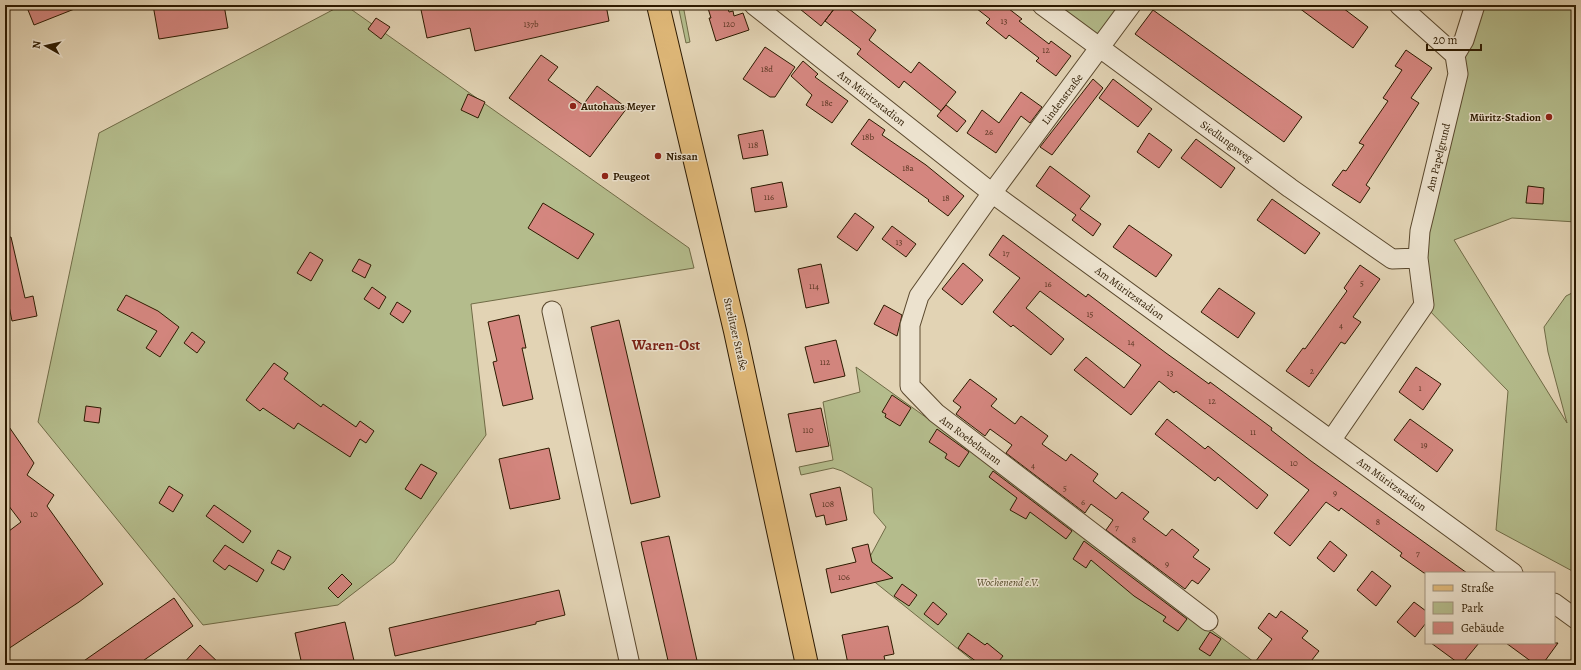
<svg xmlns="http://www.w3.org/2000/svg" width="1581" height="670" viewBox="0 0 1581 670" font-family="Alegreya,serif">
<style>
.green{fill:#b4bc8c;stroke:#706b46}
.building{fill:#d4867f;stroke:#2d1a00}
.lines{fill:none;stroke-linecap:round;stroke-linejoin:round}
.minor-casing{stroke:#5a482d;stroke-width:21}
.major-casing{stroke:#2d1a00;stroke-width:24}
.minor{stroke:#ece2ce;stroke-width:19}
.major{stroke:#e1ba7a;stroke-width:22}
.poi-dot{fill:#8f2418;stroke:#ece2ce;stroke-width:1.5}
.labels{text-anchor:middle;stroke-width:3;stroke-linejoin:round;paint-order:stroke}
.number-label{font-size:9px;fill:#573520}
.street-label{font-size:11px;fill:#2d1a00;stroke:#ece2ce}
.poi-label{font-size:11px;font-weight:bold;fill:#2d1a00;stroke:#ece2ce;text-anchor:start}
.park-label{font-size:11px;font-style:italic;fill:#564b2a;stroke:#ece2ce}
.district-label{font-size:15px;font-weight:bold;fill:#7a1f14;stroke:#ece2ce}
</style>
<rect width="100%" height="100%" fill="#e2d3b4"/>
<filter id="stains"><feTurbulence type="fractalNoise" baseFrequency=".005" numOctaves="4"/><feColorMatrix values="0 0 0 0 .2 0 0 0 0 .09 0 0 0 0 .02 0 0 0 .5 -.17"/></filter>
<radialGradient id="worn" r=".72"><stop offset=".6" stop-color="#630" stop-opacity="0"/><stop offset="1" stop-color="#630" stop-opacity=".3"/></radialGradient>
<path class="green" d="M342 5H345L689 248 694 268 471 304 486 435 394 562 338 605 203 625 38 422 99 133Z
M678 5H683L690 42 686 43Z
M1050 5H1131L1100 49Z
M1482 5H1576V222L1512 218 1454 240 1567 423 1548 352 1544 327 1566 296 1576 291V573L1496 530 1508 391 1424 305 1418 258 1458 74Z
M856 367 952 436 1258 665H978L866 575V564L886 527 874 513 872 488 842 471 833 468 801 475 799 467 833 460 823 402 860 392Z"/>
<path class="building" d="M26 5H81L82 6 34 25Z
M153 5H224L228 28 159 39Z
M420 5H606L609 21 475 51 470 28 427 38Z
M707 5H727L729 12 733 11 734 16 743 13 749 30 716 41 709 18H711Z
M795 5H837L821 26Z
M837 5H844L876 30 869 40 911 73 919 62 956 92 941 111 904 81 899 88 857 54 861 49 825 21Z
M972 5H1004L1022 19 1019 21 1049 44 1051 41 1071 56 1056 76 1036 61 1039 58 1009 35 1006 39 986 23 990 19Z
M1295 5H1339L1368 27 1353 48Z
M1153 10 1302 117 1284 142 1135 34Z
M376 18 390 27 381 39 368 29Z
M765 47 795 67 775 97H770L743 79Z
M1406 50 1432 68 1411 98 1419 103 1366 185 1370 188 1360 203 1332 185 1343 170 1346 171 1364 145 1359 143 1388 101 1383 98 1402 70 1395 66Z
M541 55 558 67 548 80 583 105 597 86 627 108 590 157 509 98Z
M803 61 818 74 815 77 848 101 832 123 806 105 812 95 791 76Z
M1093 79 1103 88 1052 155 1040 147Z
M1113 79 1152 109 1138 127 1099 98Z
M1021 92 1042 107 1030 123 1021 116 996 153 967 133 982 110 999 123Z
M468 94 485 102 478 118 461 110Z
M946 105 966 121 957 132 937 116Z
M869 119 885 130 882 135 926 165 964 196 948 216 928 201 929 200 851 144Z
M763 130 768 155 743 159 738 135Z
M1149 133 1172 150 1159 168 1137 152Z
M1196 139 1235 168 1221 188 1181 158Z
M1050 166 1090 196 1080 209 1101 224 1093 236 1072 220 1076 215 1036 186Z
M782 182 787 207 755 212 751 188Z
M1528 186 1544 188 1543 204 1526 203Z
M1272 199 1320 233 1305 254 1257 220Z
M543 203 594 234 578 259 528 228Z
M855 213 874 227 857 251 837 237Z
M1129 225 1172 255 1156 277 1113 247Z
M892 226 916 244 906 257 882 239Z
M1003 235 1086 297 1088 294 1166 353 1209 384 1210 382 1272 428 1271 430 1311 461 1467 573H1424L1400 556 1402 553 1341 508 1339 511 1326 502 1290 546 1274 533 1309 490 1176 391 1174 393 1159 381 1131 415 1074 370 1086 357 1124 388 1141 365 1040 291 1026 308 1064 339 1051 355 1013 325 1011 327 993 312 1020 278 989 255Z
M11 237 25 298 33 296 37 316 12 321 7 296H5V238Z
M310 252 323 260 311 281 297 273Z
M359 259 371 265 365 278 352 271Z
M963 263 983 280 962 305 942 289Z
M821 264 829 303 806 308 798 269Z
M1360 265 1380 279 1353 317 1361 322 1345 344 1341 342 1309 387 1286 371 1303 348 1305 349 1347 291 1344 288Z
M372 287 386 297 379 309 364 299Z
M1219 288 1255 313 1238 338 1201 312Z
M126 295 158 311 179 327 160 357 146 348 157 331 117 310Z
M397 302 411 311 403 323 390 314Z
M884 305 902 315 897 336 874 324Z
M519 315 526 348H522L533 399 503 406 493 362 497 361 488 322Z
M619 320 660 497 631 504 591 327Z
M192 332 205 342 197 353 184 343Z
M836 340 845 376 814 383 805 347Z
M274 363 288 373 284 379 321 407 323 404 356 427 360 421 374 431 366 443 360 439 350 457 298 423 294 429 263 408 260 411 246 400Z
M1416 367 1441 384 1423 410 1399 392Z
M970 379 997 399 991 406 1015 424 1021 416 1048 436 1042 444 1066 461 1071 454 1098 474 1093 481 1116 499 1122 492 1149 512 1143 519 1166 536 1172 529 1199 550 1193 557 1210 569 1198 584 1192 580 1185 589 1106 530 1113 520 1091 504 1085 513 1006 453 1012 445 990 429 985 436 956 414 961 407 953 401Z
M892 395 911 408 900 426 885 417 886 414 882 412Z
M86 406 101 408 99 423 84 421Z
M821 408 829 446 796 452 788 414Z
M1167 419 1205 449 1208 446 1268 495 1257 509 1218 477 1215 481 1155 434Z
M1410 419 1453 450 1437 472 1394 440Z
M5 421 34 463 27 475 54 495 47 506 103 584 79 602 5 651V534L21 522 5 501Z
M937 429 969 452 959 467 945 458 947 454 929 442Z
M549 448 560 499 510 509 499 459Z
M421 464 437 473 421 499 405 489Z
M993 471 1072 531 1066 539 1030 512 1026 519 1010 510 1017 498 989 477Z
M169 486 183 495 173 512 159 503Z
M840 487 847 520 826 525 824 515 816 517 810 494Z
M214 505 251 531 243 543 206 516Z
M669 536 698 665H669L645 560 641 542Z
M1084 541 1187 619 1178 631 1163 621 1166 617 1134 596 1091 560 1086 568 1073 559Z
M1330 541 1347 555 1334 572 1317 558Z
M868 544 872 562 893 578 831 593 826 569 856 562 852 548Z
M225 545 264 570 257 582 229 565 225 570 213 561Z
M278 550 291 557 284 570 271 563Z
M1372 571 1391 586 1376 606 1357 590Z
M342 574 352 584 338 598 328 588Z
M902 584 917 595 909 606 894 596Z
M559 590 565 615 536 622V624L395 656 389 628Z
M174 598 193 626 137 665H78Z
M933 602 947 614 938 625 924 614Z
M1414 602 1426 611V623L1415 637 1397 622Z
M1281 611 1308 631 1302 638 1319 651 1308 665H1253L1272 639 1258 628 1269 613 1276 618Z
M345 622 355 665H302L295 633Z
M888 626 894 654 884 656 886 665H861L860 661 848 664 842 635Z
M1210 632 1221 639 1210 656 1199 649Z
M968 633 985 645 987 643 1003 656 996 665H981L958 648Z
M1431 643H1479L1461 665Z
M1506 643H1558L1542 665H1536Z
M200 645 221 665H182Z"/>
<g class="lines">
<defs>
<path id="minor" d="M754 5 992 193 1513 573
M1042 5 1290 188 1392 259 1418 258
M1131 5 992 193 919 296 910 325V386L936 413 1208 621
M1399 5 1455 55
M1455 55 1464 40 1475 5
M552 311 630 665
M1332 439 1424 305 1418 258 1420 231 1458 74 1455 55
M1554 603 1576 619"/>
<path id="major" d="M658 5 735 331 807 665"/>
</defs>
<use href="#minor" class="minor-casing"/>
<use href="#major" class="major-casing"/>
<use href="#minor" class="minor"/>
<use href="#major" class="major"/>
</g>
<g class="poi-dot">
<circle cx="573" cy="106" r="4"/>
<circle cx="1549" cy="117" r="4"/>
<circle cx="658" cy="156" r="4"/>
<circle cx="605" cy="176" r="4"/>
</g>
<g class="labels">
<g class="number-label">
<text x="1004" y="24">13</text>
<text x="531" y="27">137b</text>
<text x="729" y="27">120</text>
<text x="1046" y="53">12</text>
<text x="767" y="72">18d</text>
<text x="827" y="106">18c</text>
<text x="989" y="135">26</text>
<text x="868" y="140">18b</text>
<text x="753" y="148">118</text>
<text x="908" y="171">18a</text>
<text x="769" y="200">116</text>
<text x="946" y="201">18</text>
<text x="899" y="245">13</text>
<text x="1006" y="256">17</text>
<text x="1362" y="286">5</text>
<text x="1048" y="287">16</text>
<text x="814" y="289">114</text>
<text x="1090" y="317">15</text>
<text x="1341" y="328">4</text>
<text x="1131" y="345">14</text>
<text x="825" y="365">112</text>
<text x="1312" y="374">2</text>
<text x="1170" y="376">13</text>
<text x="1420" y="391">1</text>
<text x="1212" y="404">12</text>
<text x="808" y="433">110</text>
<text x="1253" y="435">11</text>
<text x="1424" y="448">19</text>
<text x="1294" y="466">10</text>
<text x="1033" y="468">4</text>
<text x="1065" y="491">5</text>
<text x="1335" y="496">9</text>
<text x="1083" y="505">6</text>
<text x="828" y="507">108</text>
<text x="34" y="517">10</text>
<text x="1378" y="525">8</text>
<text x="1117" y="530">7</text>
<text x="1134" y="543">8</text>
<text x="1418" y="556">7</text>
<text x="1167" y="567">9</text>
<text x="844" y="580">106</text>
</g>
<g class="street-label">
<text transform="translate(872 98) rotate(38)" y="4">Am Müritzstadion</text>
<text transform="translate(1062 99) rotate(-53)" y="4">Lindenstraße</text>
<text transform="translate(1227 141) rotate(36)" y="4">Siedlungsweg</text>
<text transform="translate(1438 157) rotate(-76)" y="4">Am Papelgrund</text>
<text transform="translate(1130 293) rotate(36)" y="4">Am Müritzstadion</text>
<text transform="translate(736 334) rotate(77)" y="4">Strelitzer Straße</text>
<text transform="translate(971 440) rotate(37)" y="4">Am Roebelmann</text>
<text transform="translate(1392 484) rotate(36)" y="4">Am Müritzstadion</text>
</g>
<g class="poi-label">
<text x="581" y="110">Autohaus Meyer</text>
<text x="1541" y="121" text-anchor="end">Müritz-Stadion</text>
<text x="666" y="160">Nissan</text>
<text x="613" y="180">Peugeot</text>
</g>
<g class="park-label">
<text x="1008" y="586">Wochenend e.V.</text>
</g>
<g class="district-label">
<text x="666" y="350">Waren-Ost</text>
</g>
</g>
<rect width="1581" height="670" fill="none" stroke="#e2d3b4" stroke-width="20"/>
<rect x="6" y="6" width="1569" height="658" fill="none" stroke="#2d1a00" stroke-width="2"/>
<rect x="10" y="10" width="1561" height="650" fill="none" stroke="#2d1a00"/>
<rect x="1425" y="572" width="130" height="72" fill="#ece2ce" stroke="#a0927c"/>
<rect x="1433" y="585" width="20" height="6" fill="#e1ba7a" stroke="#a0927c"/>
<text x="1461" y="592" font-size="12" fill="#2d1a00">Straße</text>
<rect x="1433" y="602" width="20" height="12" fill="#b4bc8c" stroke="#a0927c"/>
<text x="1461" y="612" font-size="12" fill="#2d1a00">Park</text>
<rect x="1433" y="622" width="20" height="12" fill="#d4867f" stroke="#a0927c"/>
<text x="1461" y="632" font-size="12" fill="#2d1a00">Gebäude</text>
<g transform="translate(46 46) rotate(278)" stroke="#ece2ce" stroke-width="3" paint-order="stroke">
<path d="M0-3L7 15L0 10L-7 15Z" fill="#2d1a00"/>
<text y="-6" font-size="11" font-weight="bold" text-anchor="middle" fill="#2d1a00">N</text>
</g>
<path d="M1427 44v6h54v-6" fill="none" stroke="#2d1a00" stroke-width="2"/>
<text x="1433" y="44" font-size="12" fill="#2d1a00" stroke="#ece2ce" stroke-width="3" paint-order="stroke">20 m</text>
<rect width="100%" height="100%" filter="url(#stains)"/>
<rect width="100%" height="100%" fill="url(#worn)"/>
</svg>
